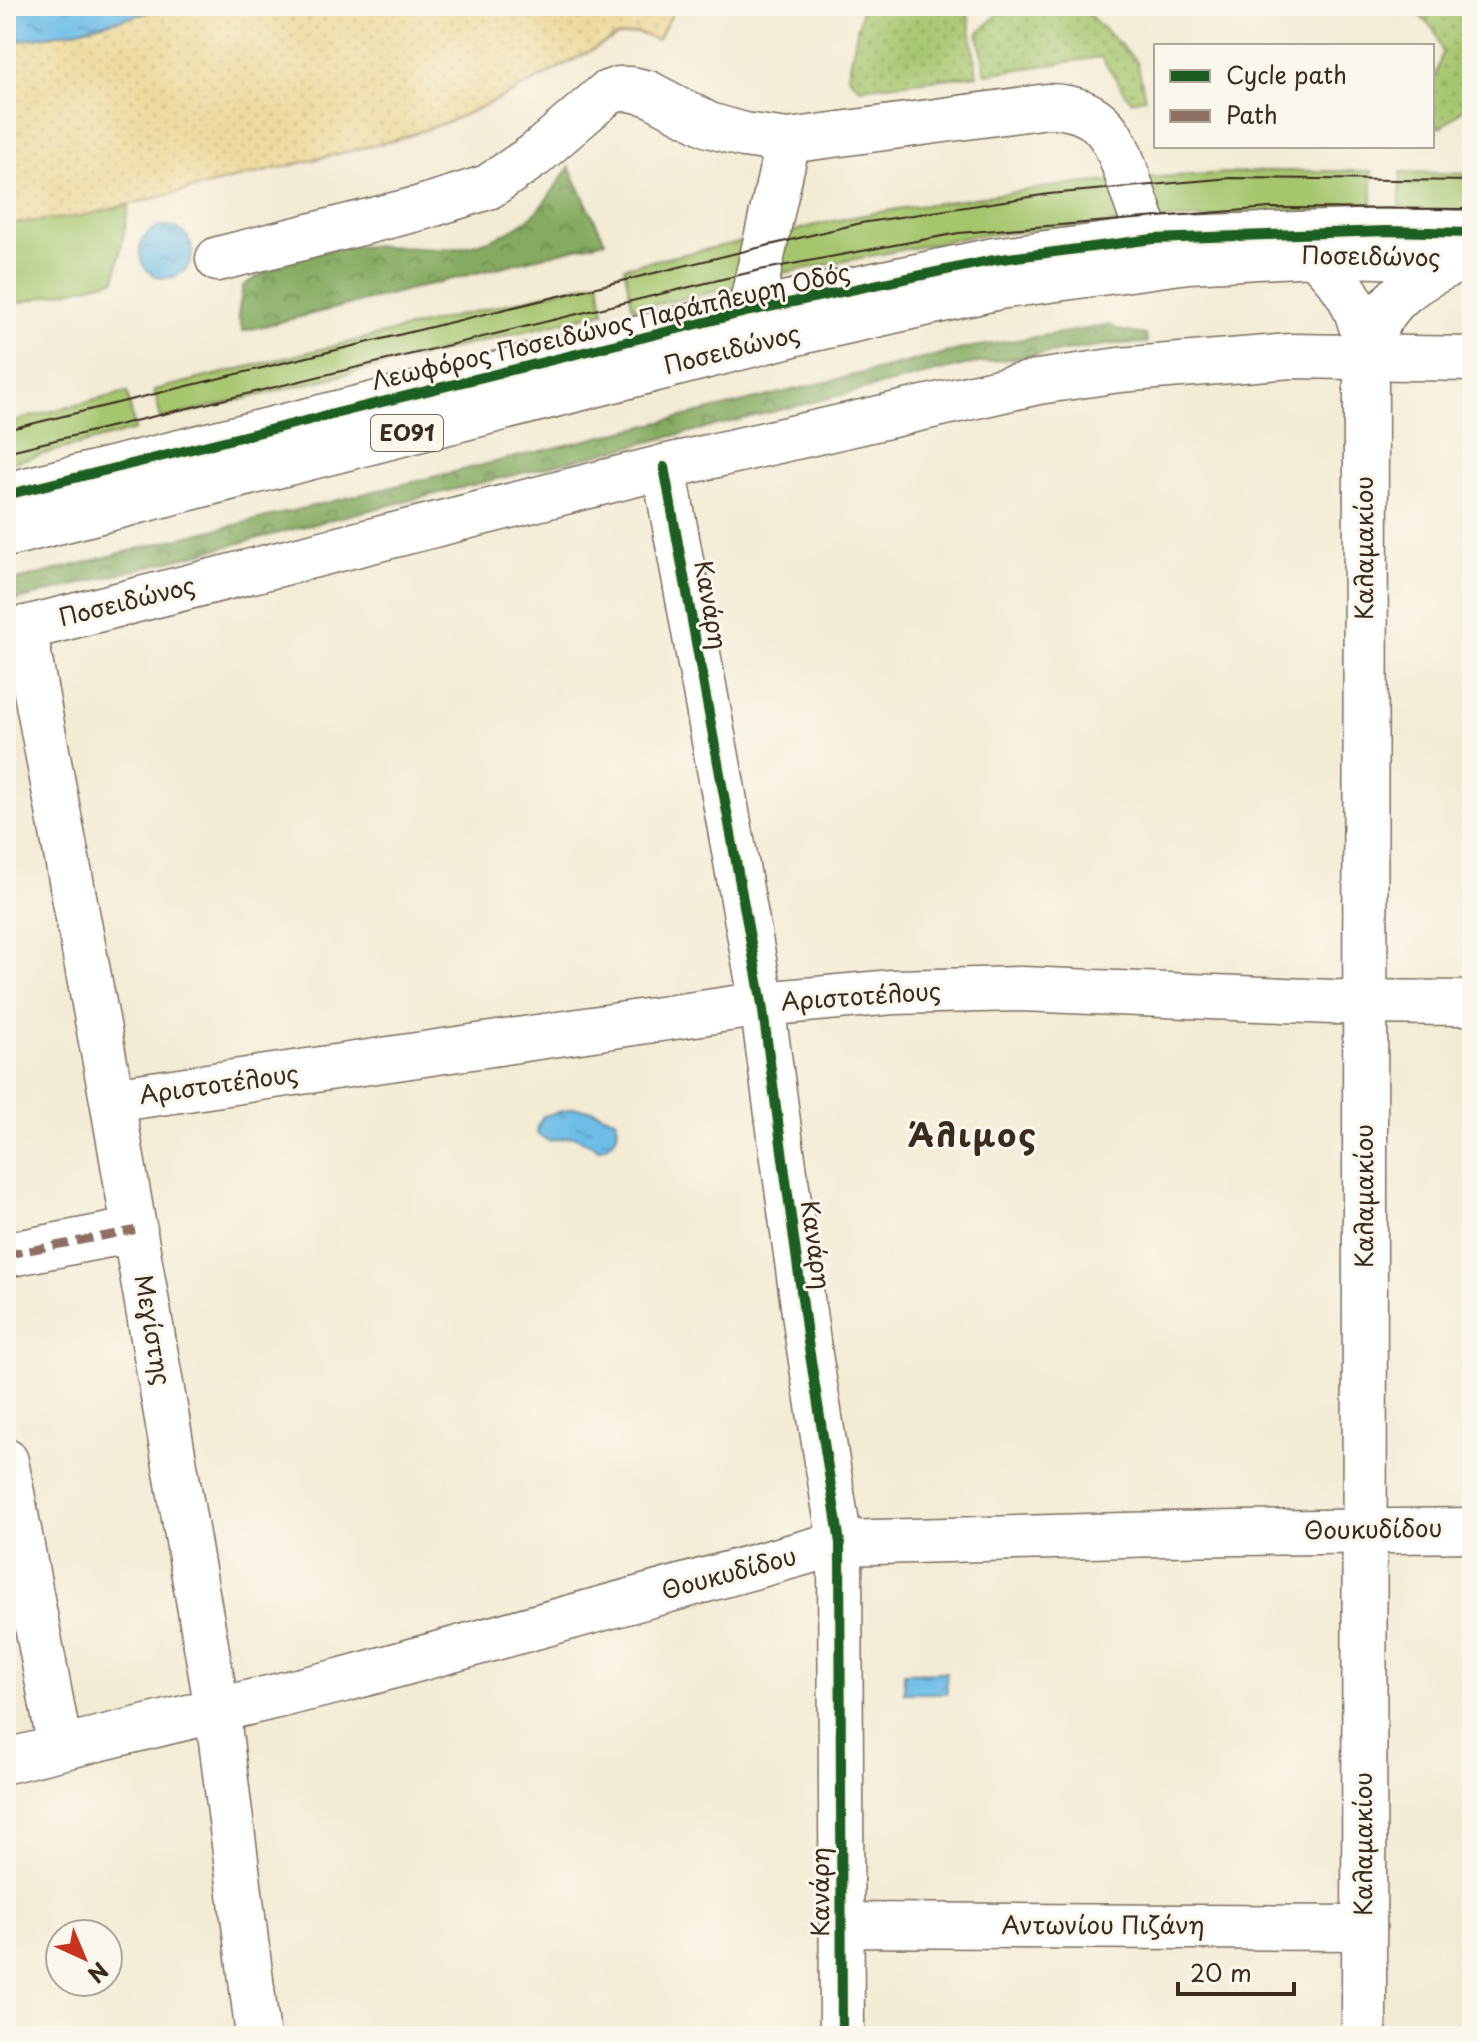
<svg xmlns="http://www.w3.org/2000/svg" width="1478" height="2042" viewBox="0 0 1478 2042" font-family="'Playpen Sans',sans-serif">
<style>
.grass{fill:#a6c66e;stroke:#707846;stroke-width:2}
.forest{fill:url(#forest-crowns);stroke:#606a40;stroke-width:2}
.sand{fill:url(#sand-dots);stroke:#94825e;stroke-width:2}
.park{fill:url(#park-dots);stroke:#707846;stroke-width:2}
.water{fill:url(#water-ripples);stroke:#547483;stroke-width:2}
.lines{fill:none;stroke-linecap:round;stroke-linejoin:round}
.minor-casing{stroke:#7b6e5e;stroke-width:47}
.major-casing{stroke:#7b6e5e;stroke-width:47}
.highway-casing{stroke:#7b6e5e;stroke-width:47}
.minor{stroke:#fff;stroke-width:44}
.major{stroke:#fff;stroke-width:44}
.highway{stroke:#fff;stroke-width:44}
.tram{stroke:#3b2a1e;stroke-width:2}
.quiet{stroke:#8d6e63;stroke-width:8;stroke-dasharray:16 8;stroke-linecap:butt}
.cycleway-casing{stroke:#fbf7ec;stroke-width:15}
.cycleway{stroke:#1b5e20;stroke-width:10}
.labels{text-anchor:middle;stroke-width:6;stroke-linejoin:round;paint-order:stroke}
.shield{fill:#fbf7ec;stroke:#75685c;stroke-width:2}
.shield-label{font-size:22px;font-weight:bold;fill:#3b2a1e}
.street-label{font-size:24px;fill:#3b2a1e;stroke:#fbf7ec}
.district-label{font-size:32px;font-weight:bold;letter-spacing:2px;fill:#3b2a1e;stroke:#fbf7ec}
</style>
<defs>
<pattern id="forest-crowns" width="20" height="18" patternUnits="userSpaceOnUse" patternTransform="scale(2)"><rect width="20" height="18" fill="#84ab61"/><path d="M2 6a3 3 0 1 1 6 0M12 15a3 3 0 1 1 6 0" fill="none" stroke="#6d8b4f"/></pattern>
<pattern id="sand-dots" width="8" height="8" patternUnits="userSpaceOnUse" patternTransform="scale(2)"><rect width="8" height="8" fill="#eeda9e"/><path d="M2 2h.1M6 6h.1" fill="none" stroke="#cdbb88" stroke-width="1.8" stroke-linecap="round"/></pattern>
<pattern id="park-dots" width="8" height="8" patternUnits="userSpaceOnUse" patternTransform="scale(2)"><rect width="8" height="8" fill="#a6c66e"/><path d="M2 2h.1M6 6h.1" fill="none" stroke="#88a15a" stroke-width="1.8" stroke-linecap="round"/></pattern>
<pattern id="water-ripples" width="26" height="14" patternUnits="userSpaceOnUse" patternTransform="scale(2)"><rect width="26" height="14" fill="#6dbde8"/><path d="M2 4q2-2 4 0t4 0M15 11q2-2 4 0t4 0" fill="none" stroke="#5b9abb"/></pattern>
</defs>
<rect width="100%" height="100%" fill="#fbf7ec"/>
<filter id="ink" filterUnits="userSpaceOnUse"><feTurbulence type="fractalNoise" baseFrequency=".0125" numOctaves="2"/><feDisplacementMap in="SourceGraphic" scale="16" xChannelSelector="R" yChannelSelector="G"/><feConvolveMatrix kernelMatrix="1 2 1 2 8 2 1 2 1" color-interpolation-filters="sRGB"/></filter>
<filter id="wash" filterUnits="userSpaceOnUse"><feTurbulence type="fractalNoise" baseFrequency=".006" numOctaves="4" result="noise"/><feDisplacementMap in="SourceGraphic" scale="32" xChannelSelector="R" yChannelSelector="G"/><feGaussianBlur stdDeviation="1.8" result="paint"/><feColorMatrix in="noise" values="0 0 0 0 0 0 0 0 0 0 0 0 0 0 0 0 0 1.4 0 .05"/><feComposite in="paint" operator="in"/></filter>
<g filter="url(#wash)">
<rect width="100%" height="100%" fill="#f3ebd4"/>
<path class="grass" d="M1265 171H1372V215L1156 219 1144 178Z
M1401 172 1472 174V218L1399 216Z
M1113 181 1123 222 973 236 768 276 780 235C839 217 900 208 961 200 1011 192 1062 184 1113 181Z
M129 205 115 280 6 306V224L81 216Z
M749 240 737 287 633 309 624 267Z
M599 281 604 312 161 419 154 390Z
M127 392 135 430 6 464V423Z"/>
<path class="forest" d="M569 167 605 241 243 331 238 315 243 286C279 261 325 247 369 246 393 245 418 249 442 249 471 249 510 235 532 216 546 203 558 182 569 167Z
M1110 325 1119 330 1146 335 1147 343 1114 344 965 365 345 516 6 603V583L164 542 967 348Z"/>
<path class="sand" d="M174 6H677L657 40 638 33 616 37 510 94 450 121 399 139 81 216 6 224V43L74 31Z"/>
<path class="park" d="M862 6H967L977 75 860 88 848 76Z
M1005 6H1080L1137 61 1145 98 1131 101 1101 57 986 74 978 34Z
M1415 6H1472V101L1442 127 1432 126V78L1437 71 1442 52 1435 31 1414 10Z"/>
<path class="water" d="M6 6H174L74 31 6 43Z
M140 252a26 26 0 1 1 52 0a26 26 0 1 1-52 0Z
M574 1108 593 1110 616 1120C621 1134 614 1145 599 1149L574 1136 549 1141 537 1134 538 1125 543 1116Z
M946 1672 947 1693H904V1673Z"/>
</g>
<g filter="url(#ink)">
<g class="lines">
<defs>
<path id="minor" d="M218 259 421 208 488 187 535 155 607 93 619 89H631L648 93 709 125 744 135 788 141 1048 106C1117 107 1118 155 1138 207 1141 218 1147 233 1155 240 1161 246 1169 249 1176 254
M750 311 788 141
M664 467 762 1004 808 1342 840 1543 842 2036
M6 495 750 311 994 260 1153 239 1386 231 1472 233
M24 628 112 1100 217 1709 258 2036
M112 1100 762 1004 893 992 1022 989 1332 1002 1472 1003
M6 1255 135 1230
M6 1461 60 1748
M6 1761 343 1680 840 1543 1161 1534 1472 1530
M842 1925 1364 1928"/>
<path id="major" d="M1314 254C1347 286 1362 310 1366 356L1364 2036
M1366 356C1379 301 1413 280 1462 259"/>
<path id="highway" d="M6 535 809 330 999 287 1188 261 1314 254 1472 259
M6 633 664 467 1038 382 1119 370 1291 356 1472 359"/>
</defs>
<use href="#minor" class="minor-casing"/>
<use href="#major" class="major-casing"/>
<use href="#highway" class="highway-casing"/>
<use href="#minor" class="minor"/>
<use href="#major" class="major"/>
<use href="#highway" class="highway"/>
<path class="tram" d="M6 430 861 223 1049 194 1231 178 1472 181
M6 452 760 270 959 233 1270 208 1472 209"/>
<path class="quiet" d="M6 1255 135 1230"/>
<defs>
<path id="cycleway" d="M664 467 762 1004 808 1342 840 1543 842 2036
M6 495 750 311 994 260 1153 239 1386 231 1472 233"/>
</defs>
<use href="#cycleway" class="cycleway-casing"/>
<use href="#cycleway" class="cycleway"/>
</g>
</g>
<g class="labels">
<rect class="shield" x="371" y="415" width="72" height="36" rx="6"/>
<g class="shield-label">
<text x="407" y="441">ΕΟ91</text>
</g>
<g class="street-label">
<text transform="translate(1371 257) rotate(1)" y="8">Ποσειδώνος</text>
<text transform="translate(611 327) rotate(-13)" y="8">Λεωφόρος Ποσειδώνος Παράπλευρη Οδός</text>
<text transform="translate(732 350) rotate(-14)" y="8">Ποσειδώνος</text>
<text transform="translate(1365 548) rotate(-90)" y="8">Καλαμακίου</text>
<text transform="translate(127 602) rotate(-14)" y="8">Ποσειδώνος</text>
<text transform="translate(710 605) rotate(80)" y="8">Κανάρη</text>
<text transform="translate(861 997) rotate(-4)" y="8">Αριστοτέλους</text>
<text transform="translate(219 1085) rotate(-8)" y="8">Αριστοτέλους</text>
<text transform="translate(1365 1196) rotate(-90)" y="8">Καλαμακίου</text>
<text transform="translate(815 1245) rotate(82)" y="8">Κανάρη</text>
<text transform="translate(152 1330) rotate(80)" y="8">Μεγίστης</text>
<text transform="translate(1373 1530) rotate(-1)" y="8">Θουκυδίδου</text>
<text transform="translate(729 1574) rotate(-15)" y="8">Θουκυδίδου</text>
<text transform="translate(1364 1844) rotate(-90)" y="8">Καλαμακίου</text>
<text transform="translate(821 1892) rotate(-90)" y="8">Κανάρη</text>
<text x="1103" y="1934">Αντωνίου Πιζάνη</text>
</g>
<g class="district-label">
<text x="973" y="1147">Άλιμος</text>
</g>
</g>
<rect width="1478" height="2042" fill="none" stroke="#fbf7ec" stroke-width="32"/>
<rect x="1154" y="44" width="280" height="104" fill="#fbf7ec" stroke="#aea59a" stroke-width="2"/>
<rect x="1170" y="70" width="40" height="12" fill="#1b5e20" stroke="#aea59a" stroke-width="2"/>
<text x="1226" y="84" font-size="24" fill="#3b2a1e">Cycle path</text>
<rect x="1170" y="110" width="40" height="12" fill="#8d6e63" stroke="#aea59a" stroke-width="2"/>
<text x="1226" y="124" font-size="24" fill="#3b2a1e">Path</text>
<g transform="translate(84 1958) rotate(136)"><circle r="38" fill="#fbf7ec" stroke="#aea59a" stroke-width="2"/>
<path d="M0-6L14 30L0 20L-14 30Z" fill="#c8321e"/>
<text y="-12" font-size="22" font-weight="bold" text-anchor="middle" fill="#3b2a1e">N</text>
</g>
<path d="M1178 1982v12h116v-12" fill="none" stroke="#3b2a1e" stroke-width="4"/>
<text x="1190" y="1982" font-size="24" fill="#3b2a1e" stroke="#fbf7ec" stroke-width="6" paint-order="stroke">20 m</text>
</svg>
